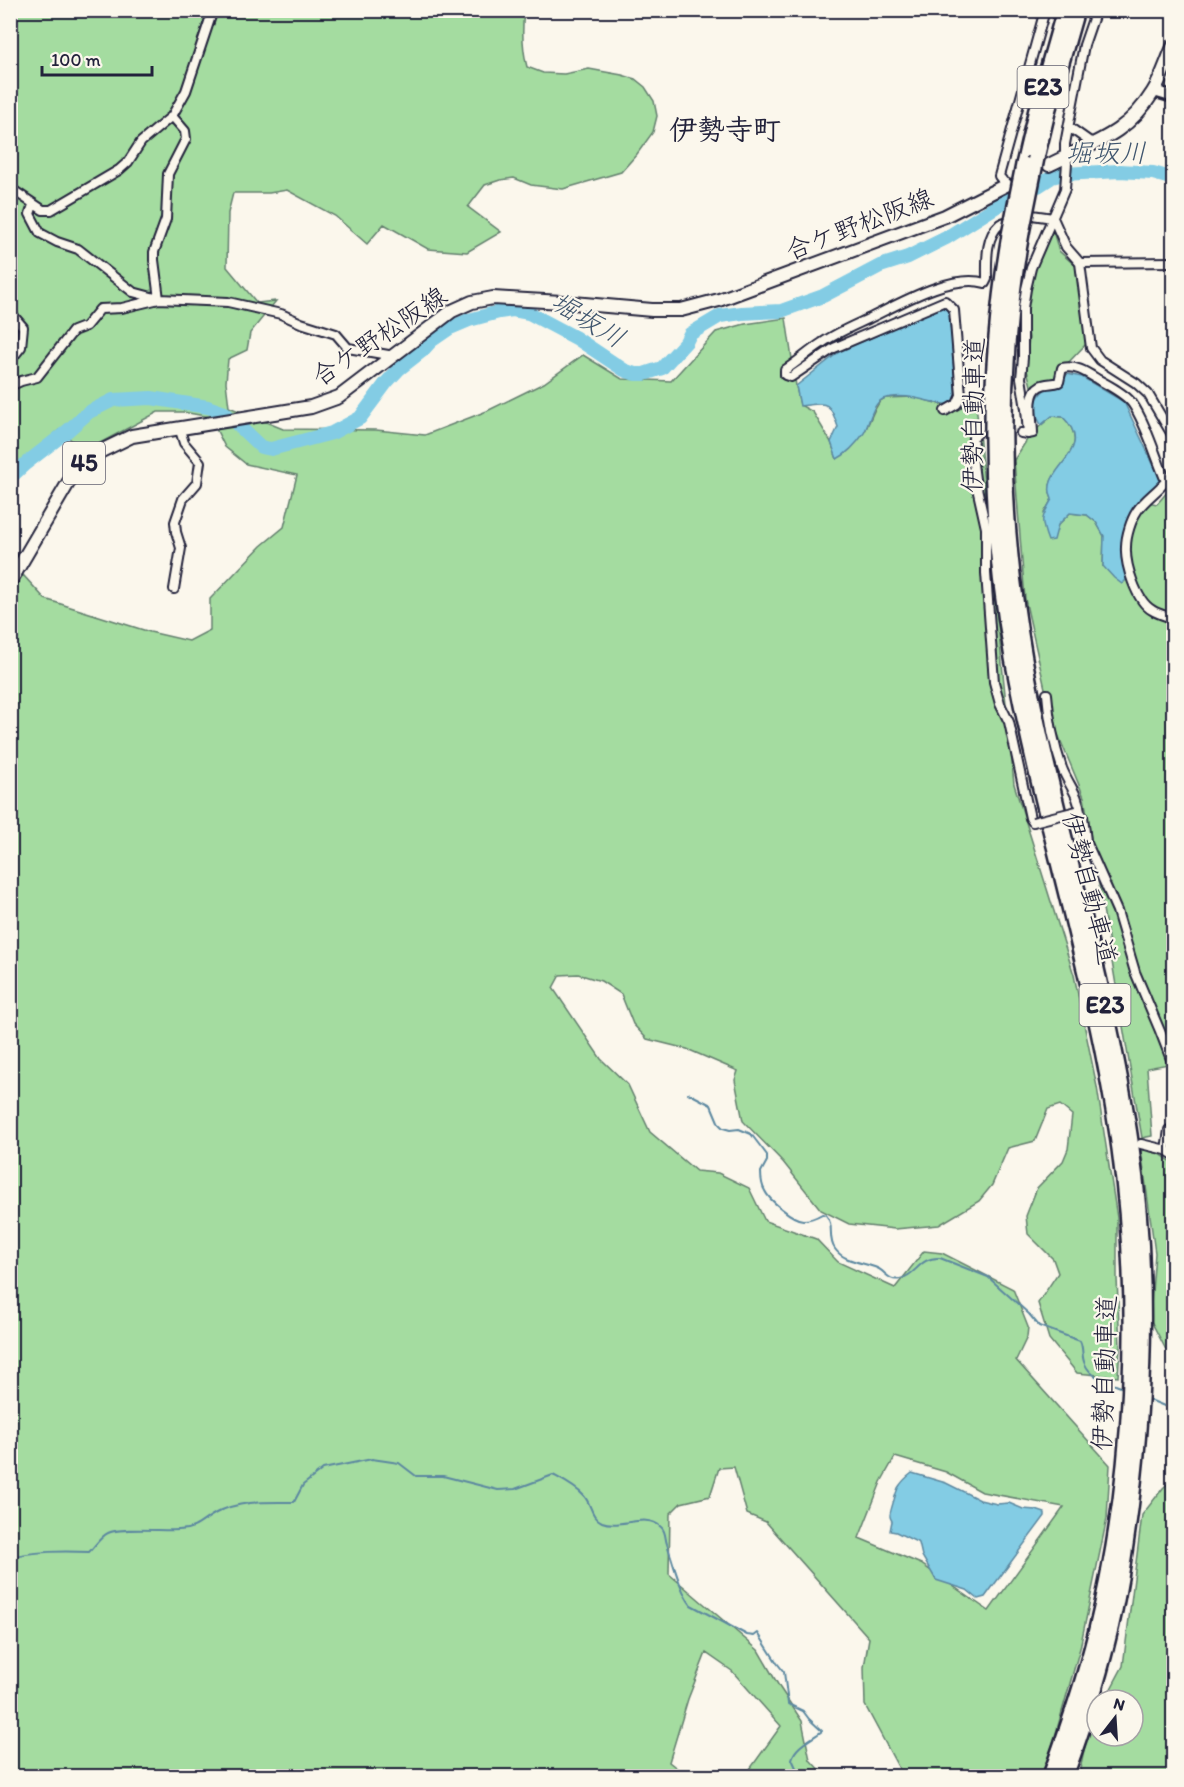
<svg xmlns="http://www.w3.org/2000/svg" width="1184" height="1787" viewBox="0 0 1184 1787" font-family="Itim,'Klee One',sans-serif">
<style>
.green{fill:#a4dca0;stroke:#637f6e;stroke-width:1.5;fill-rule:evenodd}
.water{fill:#83cce4;stroke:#5c88a0;stroke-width:1.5}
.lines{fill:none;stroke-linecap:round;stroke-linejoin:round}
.stream{stroke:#5c88a0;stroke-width:2}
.river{stroke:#83cce4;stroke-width:14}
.street-tunnel{stroke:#d0ccc9;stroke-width:8;stroke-dasharray:8 4;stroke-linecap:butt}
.street-casing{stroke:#22223b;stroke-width:12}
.secondary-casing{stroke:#22223b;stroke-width:15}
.primary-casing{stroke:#22223b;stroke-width:16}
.highway-casing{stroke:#22223b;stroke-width:20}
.street{stroke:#fbf7ec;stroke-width:8}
.secondary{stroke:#fbf7ec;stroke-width:10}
.primary{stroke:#fbf7ec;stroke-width:12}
.highway{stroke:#fbf7ec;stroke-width:15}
.street-bridge-casing{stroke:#22223b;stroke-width:12;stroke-linecap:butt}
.highway-bridge-casing{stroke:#22223b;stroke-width:20;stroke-linecap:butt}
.street-bridge{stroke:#fbf7ec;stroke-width:8}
.highway-bridge{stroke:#fbf7ec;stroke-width:15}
.labels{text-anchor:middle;stroke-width:4.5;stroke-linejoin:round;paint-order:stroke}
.shield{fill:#fbf7ec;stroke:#636270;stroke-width:1.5}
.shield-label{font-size:24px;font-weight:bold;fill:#22223b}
.street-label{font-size:26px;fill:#22223b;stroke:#fbf7ec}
.water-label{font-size:27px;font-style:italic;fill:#3f556e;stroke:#fbf7ec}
.quarter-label{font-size:28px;font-weight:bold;fill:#22223b;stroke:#fbf7ec}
</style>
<rect width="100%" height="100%" fill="#fbf7ec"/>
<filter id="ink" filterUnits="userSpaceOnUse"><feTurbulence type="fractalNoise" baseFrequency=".0167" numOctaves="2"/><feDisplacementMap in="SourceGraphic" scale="12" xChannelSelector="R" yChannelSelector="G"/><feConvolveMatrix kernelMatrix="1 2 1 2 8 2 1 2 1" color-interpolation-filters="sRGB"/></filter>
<g filter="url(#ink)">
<path class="green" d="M11 11H524C522 29 522 48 527 67L543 73 564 74 589 69 622 75 635 79 645 87 654 101 657 116 653 132 637 154 621 172 563 189 531 185 514 178 500 180 485 185 468 207 501 232 467 252 428 249 384 224 367 244 335 216 287 190 269 193H233L228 213 227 267 257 303 276 301 250 333 247 350 228 359 226 382 229 407 283 429 376 430 425 435 487 411 544 383 583 355 622 379 671 381 716 332 745 324 786 318 796 386 800 405 813 412 831 442 837 459 865 431 874 411 880 401 885 398 914 397 943 405 976 403 1014 784 1074 975 1097 1087 1117 1218V1279L1120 1347 1118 1377 1077 1373 1049 1339 1038 1303 1058 1273 1053 1259 1028 1234 1026 1216 1037 1188 1063 1161 1068 1149 1072 1115 1060 1105 1048 1109 1035 1141 1008 1148 992 1185 979 1201 939 1225 895 1229 849 1224 821 1210 783 1162 743 1121 735 1080 738 1071 687 1049 647 1039 633 1024 621 994 601 981 578 974 560 975 553 988 601 1059 628 1085 650 1132 696 1171 718 1173 749 1188 765 1221 816 1239 838 1262 895 1288 924 1251 942 1253 1013 1289 1028 1327 1027 1337 1016 1360 1110 1465 1107 1518 1080 1648 1052 1747 1041 1776H903L865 1705 864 1667 869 1638 766 1522 747 1514 734 1467 719 1468 710 1496 681 1503 670 1514 669 1574 758 1650 780 1688 802 1721 810 1760 825 1776H770L750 1769 781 1726 732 1671 706 1653 688 1699 669 1762 687 1776H11V590L23 575 45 599 150 632 189 641 210 630V599L261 546 284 527 297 475 246 464 225 447 210 417 183 412H158L85 451 59 430 11 471ZM895 1457 946 1472 982 1492 1064 1507 989 1611 921 1564 859 1538 881 1482Z
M1051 225 1059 251 1079 269 1087 343 1068 363 1061 378 1033 394 1026 366 1029 338 1024 304 1025 287Z
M1052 416 1063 417C1099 453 1037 469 1052 499L1044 513 1058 525 1070 513 1087 515 1096 522 1104 536 1103 566 1124 554 1133 511 1138 500 1157 504 1169 490 1173 478 1174 1063 1147 1068 1152 1136 1142 1138 1084 797 1052 720 1025 599 1014 460 1030 435Z
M1141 1149 1160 1154 1173 1163V1363L1150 1319 1155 1253Z
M1173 1479V1776H1085L1080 1769C1084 1750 1087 1732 1097 1714V1736H1133V1700H1105L1123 1666 1142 1515 1163 1488Z"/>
<path class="water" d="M942 306 950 312 956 405C932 405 910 392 886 398 872 401 870 423 864 433 857 443 847 454 837 459L831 442 838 427C829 399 827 403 800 406L796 386 839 352Z
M1067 374 1082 377 1124 402 1162 483 1139 500 1133 511 1124 554 1126 580 1122 584 1114 578 1103 566 1104 536 1096 522 1087 515 1070 513 1058 525 1054 540 1048 541C1040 520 1041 518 1052 499 1037 468 1099 453 1063 417L1052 416 1041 425C1032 408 1034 395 1051 385L1056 388 1062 383Z
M912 1473 946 1483 980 1500 997 1504 1009 1503 1023 1509 1036 1510 1045 1513V1516L985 1597 978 1599 967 1590 936 1580 922 1556 919 1543 896 1532 890 1531 892 1521C891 1519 890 1518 890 1516 889 1515 897 1490 898 1488 901 1483 908 1476 912 1473Z"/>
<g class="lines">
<path class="stream" d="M688 1093 711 1105 719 1124 723 1128 730 1130 739 1129 751 1134 767 1155V1161L761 1172C761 1179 762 1186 765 1191 769 1200 793 1220 803 1220 809 1220 817 1217 822 1214L826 1215C835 1225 827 1238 835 1249 844 1262 863 1262 877 1268 885 1271 889 1282 900 1279 917 1275 919 1257 940 1258L988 1277 1029 1314 1039 1326 1080 1341C1084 1349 1081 1357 1085 1364 1091 1379 1112 1383 1126 1389
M1145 1398 1174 1410
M10 1557C37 1551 62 1551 89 1552 94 1547 101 1536 108 1533 120 1527 163 1531 179 1530 198 1529 201 1521 216 1513 240 1500 269 1502 294 1502L303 1485 323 1469 372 1459 399 1463 416 1476H443L498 1490 515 1489 553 1475C564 1481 576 1487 584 1496 592 1505 590 1516 602 1522 620 1529 646 1512 661 1527 666 1531 665 1539 667 1544 673 1562 680 1591 691 1605L747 1635 754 1636 758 1633 777 1663 784 1672 788 1704 803 1711 809 1719 822 1731C812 1739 795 1746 792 1759L797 1770 806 1776"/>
<path class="river" d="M10 478 25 464 65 433 89 412 113 400 151 398 208 407 225 413 261 447 271 449 332 433 360 418 386 383 399 369 422 351 431 341 450 328 469 320 499 312 513 310 529 313 576 338 624 370 635 374H644L662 368 686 342 690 334 720 316 742 313 781 311 823 296 880 266 908 257 946 238 1005 201 1038 186 1052 177 1063 174 1120 171 1153 173 1174 179"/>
<path class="street-tunnel" d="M1065 49 1078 44
M977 434 1021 433"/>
<defs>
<path id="street" d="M1069 127 1093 144
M1006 185 999 176 1045 10
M10 188 43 210H51L119 170 128 162 141 142 172 116 186 91 213 10
M33 205 30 214 40 233 57 242 78 249 133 292 159 299 154 260V252L166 219 168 174 186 139 185 131 172 116
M1025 216 1032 215 1053 218
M1053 218 1066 247 1080 263 1091 348 1100 360 1136 383 1148 394 1174 438
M1080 263 1174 262
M10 312 23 327 21 347 10 361
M10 386 21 381 37 377 73 331 86 326 100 309 122 308 159 299 228 302 281 314 301 323 336 334 348 348 394 356
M945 411 957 404 961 395 954 310 945 301 834 348 791 377 785 375V370C798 362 809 351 822 343 836 333 853 326 868 319 899 304 951 273 985 283L987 279C987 261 985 237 1000 224 1003 222 1009 221 1013 220
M1021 433 1028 434 1026 409 1021 378 1023 358V308L1026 289 1031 268 1065 189 1067 163 1065 156V144L1084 45 1096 10
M977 434 973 437 972 456 975 479 986 528V573L994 682 1000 704 1009 722 1030 818 1033 822
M1028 434 1033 433C1033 421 1026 393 1040 386 1045 383 1053 384 1059 382L1062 368C1076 365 1086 372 1097 379 1108 385 1124 393 1132 403 1146 423 1156 458 1166 481 1157 492 1144 500 1137 511 1131 520 1126 536 1126 547 1125 564 1136 601 1152 610 1158 614 1167 616 1174 619
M174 589 181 548 176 532 175 522 183 499 197 483 200 462 184 443 179 427
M1047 694C1049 721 1053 742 1062 768 1068 784 1079 795 1080 812
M1077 811 1080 812 1083 816 1086 841 1117 911 1135 972 1160 1031 1174 1067
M1141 1144 1166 1150 1174 1155
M1166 1150 1169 1130 1174 1128"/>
<path id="secondary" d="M1154 91 1174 97"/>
<path id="primary" d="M1049 165C1092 143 1126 136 1153 92 1162 78 1167 60 1174 45
M10 582 74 473 93 455 132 436 311 407 339 397 452 311 472 302 493 298 562 302 652 310H681L719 300 945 216 1006 185"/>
<path id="highway" d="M1036 158 1048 108 1076 10
M1024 165 1038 105 1065 10
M1021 233C993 391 1001 554 1034 710 1065 856 1110 1000 1131 1148 1148 1268 1145 1389 1130 1509 1124 1553 1118 1598 1107 1641 1096 1687 1081 1732 1065 1776
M1010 235C986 374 988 518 1013 658 1043 823 1097 983 1120 1149 1142 1307 1134 1479 1096 1634 1084 1682 1068 1729 1051 1776"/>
</defs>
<use href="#street" class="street-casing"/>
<use href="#secondary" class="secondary-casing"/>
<use href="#primary" class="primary-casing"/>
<use href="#highway" class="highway-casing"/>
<use href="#street" class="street"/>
<use href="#secondary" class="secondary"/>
<use href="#primary" class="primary"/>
<use href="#highway" class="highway"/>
<defs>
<path id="street-bridge" d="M1033 822 1077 811"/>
<path id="highway-bridge" d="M1021 233 1036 158
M1010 235 1024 165"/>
</defs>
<use href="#street-bridge" class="street-bridge-casing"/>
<use href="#highway-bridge" class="highway-bridge-casing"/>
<use href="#street-bridge" class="street-bridge"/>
<use href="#highway-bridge" class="highway-bridge"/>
</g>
</g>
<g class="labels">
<g class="shield">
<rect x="1017.5" y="66" width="51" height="42" rx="4.5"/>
<rect x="63" y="442" width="42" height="42" rx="4.5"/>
<rect x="1079.5" y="984" width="51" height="42" rx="4.5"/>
</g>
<g class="shield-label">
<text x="1043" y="95">E23</text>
<text x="84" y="471">45</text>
<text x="1105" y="1013">E23</text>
</g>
<g class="street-label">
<text transform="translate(859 224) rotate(-21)" y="9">合ケ野松阪線</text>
<text transform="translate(379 336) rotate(-34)" y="9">合ケ野松阪線</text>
<text transform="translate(973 415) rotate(-89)" y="9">伊勢自動車道</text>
<text transform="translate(1090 888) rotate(76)" y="9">伊勢自動車道</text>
<text transform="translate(1104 1373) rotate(-88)" y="9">伊勢自動車道</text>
</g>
<g class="water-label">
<text x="1106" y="162">堀坂川</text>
<text transform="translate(588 320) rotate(31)" y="9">堀坂川</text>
</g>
<g class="quarter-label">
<text x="725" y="139">伊勢寺町</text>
</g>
</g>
<rect width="1184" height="1787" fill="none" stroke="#fbf7ec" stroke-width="36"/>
<rect x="18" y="18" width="1148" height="1751" fill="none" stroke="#22223b" stroke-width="2" filter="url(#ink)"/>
<g transform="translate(1115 1718) rotate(17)"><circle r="28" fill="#fbf7ec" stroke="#a4a2a5" stroke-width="1.5"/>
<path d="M0-4.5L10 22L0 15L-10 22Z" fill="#22223b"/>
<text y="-9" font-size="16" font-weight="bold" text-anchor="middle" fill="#22223b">N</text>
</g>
<path d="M42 66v9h110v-9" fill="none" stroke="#22223b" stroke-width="3"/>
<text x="51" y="66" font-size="18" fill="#22223b" stroke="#fbf7ec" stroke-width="4.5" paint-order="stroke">100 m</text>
</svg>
